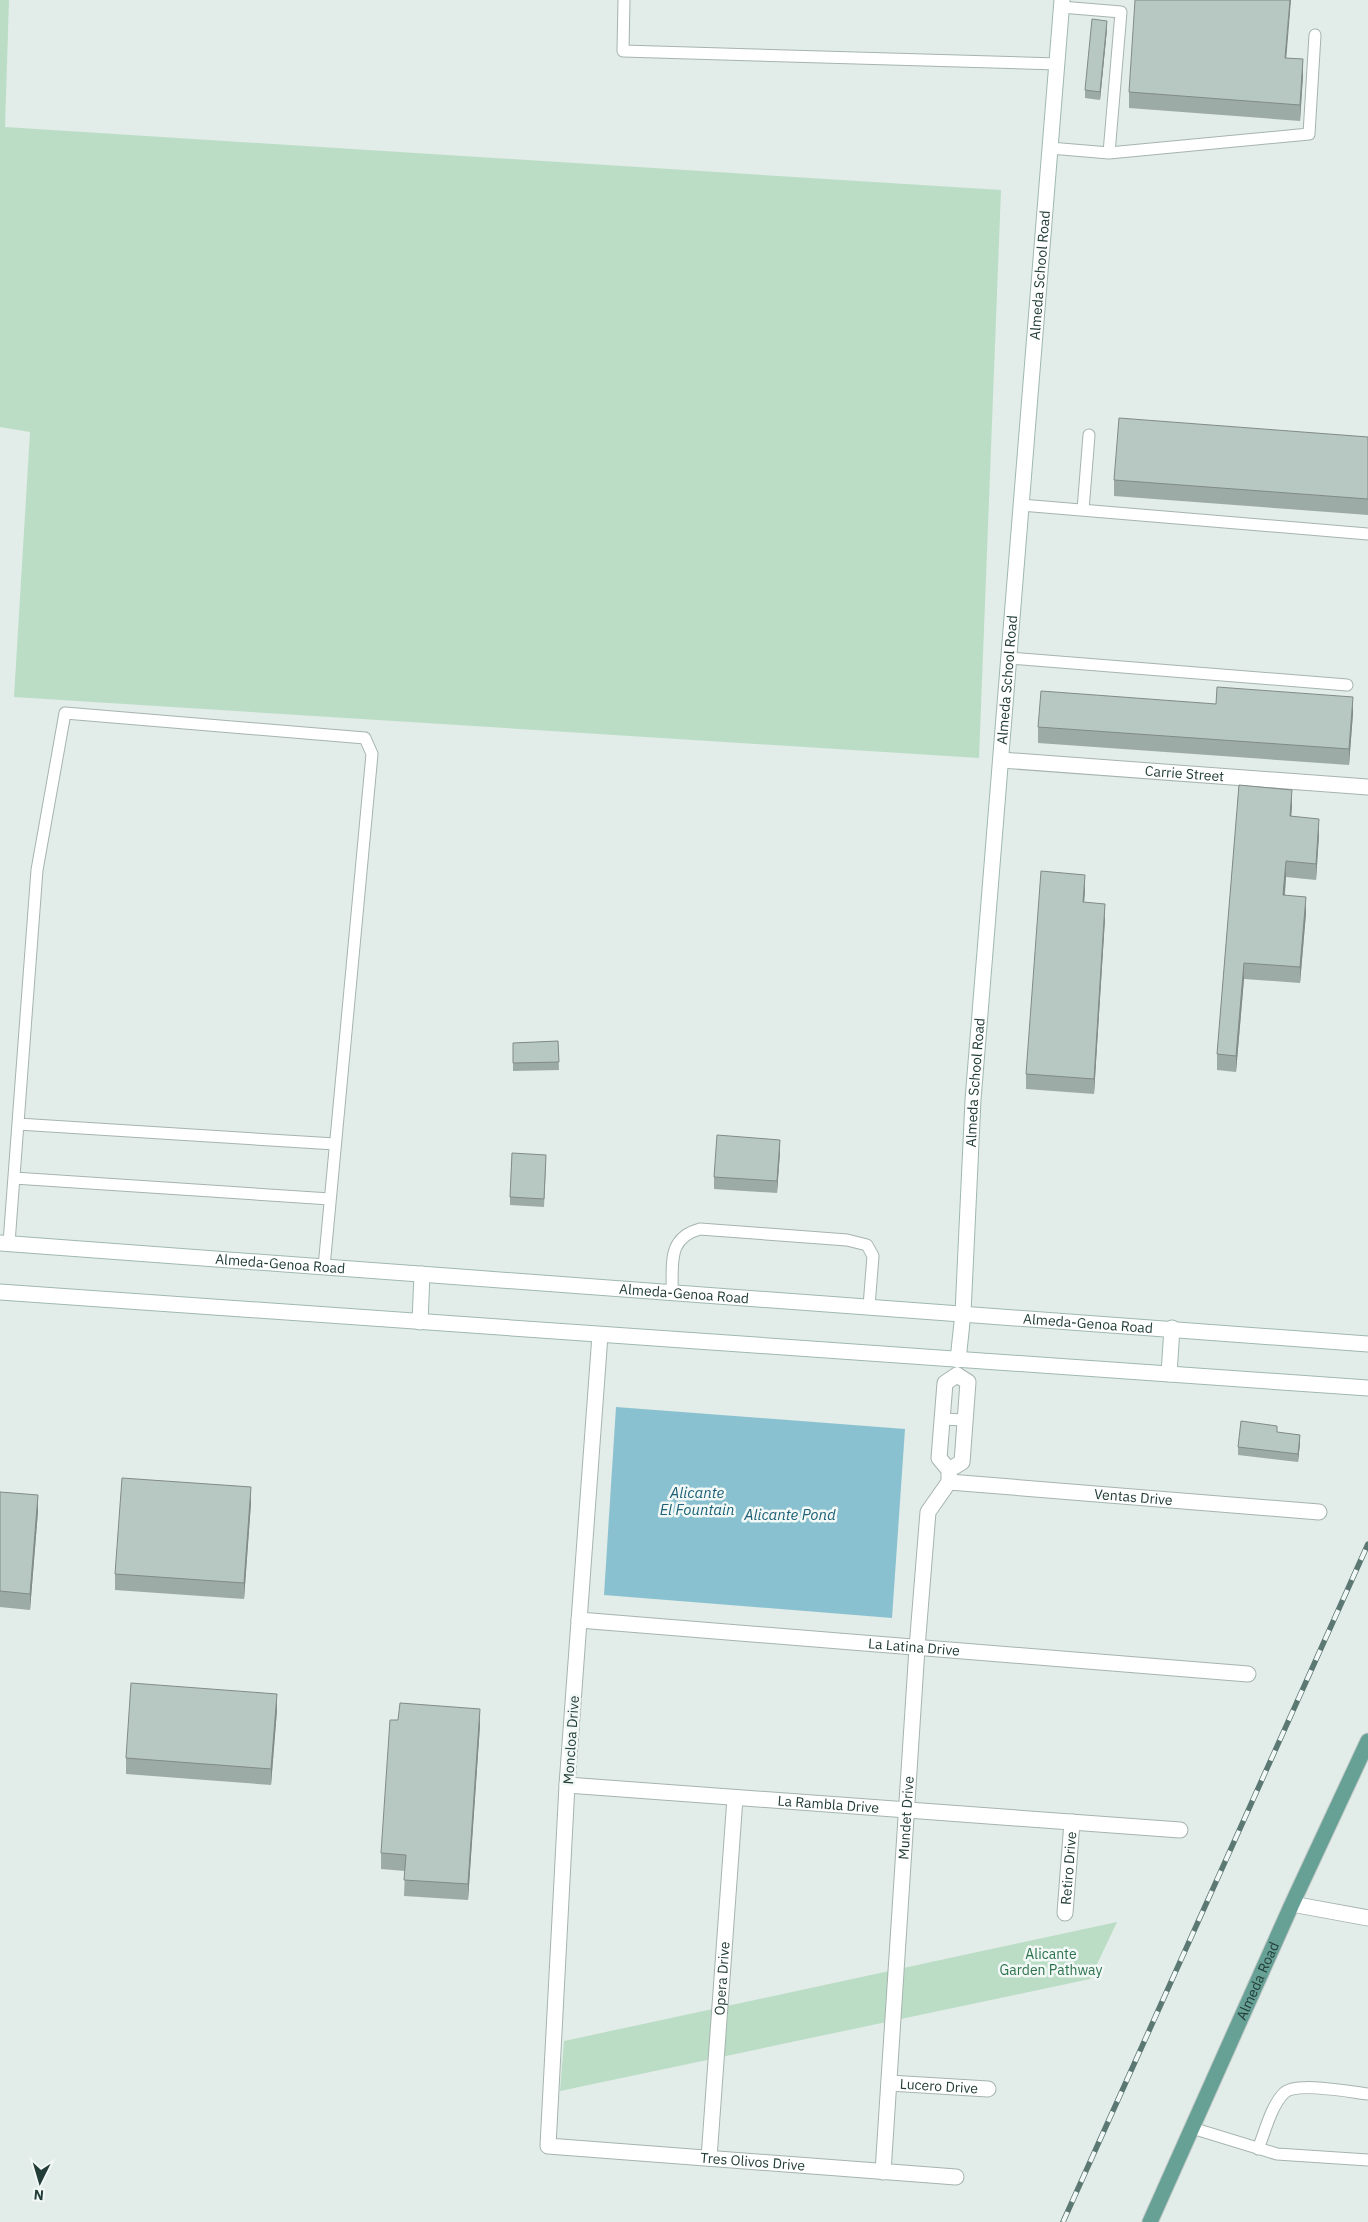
<svg xmlns="http://www.w3.org/2000/svg" width="1368" height="2222" viewBox="0 0 1368 2222" font-family="'IBM Plex Sans',sans-serif">
<style>
.green{fill:#bbddc6}
.water{fill:#8ac1d0}
.lines{fill:none;stroke-linecap:round;stroke-linejoin:round}
.lane-casing{stroke:#a5b4af;stroke-width:13}
.street-casing{stroke:#a5b4af;stroke-width:17}
.secondary-casing{stroke:#a0b8b1;stroke-width:17}
.primary-casing{stroke:#c1c9c7;stroke-width:17}
.lane{stroke:#fff;stroke-width:11}
.street{stroke:#fff;stroke-width:15}
.secondary{stroke:#fff;stroke-width:15}
.primary{stroke:#67a196;stroke-width:15}
.rail-casing{stroke:#5c7873;stroke-width:5.5}
.rail{stroke:#f2f8f6;stroke-width:4;stroke-dasharray:11;stroke-linecap:butt}
.wall{fill:#9daba6}
.shaded-wall{fill:#808b87}
.building{fill:#b7c7c1;stroke:#808b87}
.labels{text-anchor:middle;stroke-width:5;stroke-linejoin:round;paint-order:stroke}
.street-label{font-size:14px;fill:#223d37;stroke:#f2f8f6}
.park-label{font-size:14px;fill:#2d734d;stroke:#f2f8f6}
.water-label{font-size:15px;font-style:italic;fill:#1d6278;stroke:#f2f8f6}
</style>
<rect width="100%" height="100%" fill="#e2ece8"/>
<path class="green" d="M0 0H9L5 127 1001 190 979 758 14 697 30 432 0 427Z
M1117 1922 1090 1979 560 2091 564 2041Z"/>
<path class="water" d="M616 1407 905 1429 892 1618 604 1595Z"/>
<g class="lines">
<defs>
<path id="lane" d="M624 0 623 51 1057 64
M1050 148 1109 153 1121 12 1061 7
M1109 153 1309 134 1315 35
M1021 505 1368 534
M1083 510 1089 435
M1009 658 1347 685
M18 1124 335 1144
M14 1178 330 1199
M9 1243 37 870 65 713 365 738 372 754 324 1267
M672 1292C673 1263 667 1238 700 1229L847 1240 867 1245 873 1256 869 1306
M942 1419 965 1420
M1192 2128 1277 2154 1368 2160
M1258 2149C1265 2132 1271 2106 1284 2093 1296 2081 1350 2092 1368 2094"/>
<g id="street">
<path id="s1" d="M1001 760 1368 787"/>
<path id="s2" d="M600 1335 567 1785 548 2146 956 2177"/>
<path d="M949 1470 962 1462 968 1382 957 1375"/>
<path id="s3" d="M949 1482 1319 1512"/>
<path id="s4" d="M579 1620 1248 1674"/>
<path id="s5" d="M567 1785 1180 1830"/>
<path d="M1292 1904 1368 1918"/>
<path id="s6" d="M1065 1913 1072 1822"/>
<path id="s7" d="M889 2083 988 2089"/>
<path id="s8" d="M709 2158 735 1798"/>
<path id="s9" d="M883 2172 917 1648 928 1512 949 1482V1470L939 1458 945 1383 957 1375"/>
</g>
<g id="secondary">
<path id="s10" d="M0 1243 1368 1344"/>
<path d="M0 1292 1368 1388"/>
<path d="M420 1322 422 1274"/>
<path id="s11" d="M958 1360 963 1313 973 1100 1062 0"/>
<path d="M1169 1374 1172 1328"/>
</g>
<g id="primary">
<path id="s12" d="M1150 2222 1292 1904 1368 1741"/>
</g>
</defs>
<use href="#lane" class="lane-casing"/>
<use href="#street" class="street-casing"/>
<use href="#secondary" class="secondary-casing"/>
<use href="#primary" class="primary-casing"/>
<use href="#lane" class="lane"/>
<use href="#street" class="street"/>
<use href="#secondary" class="secondary"/>
<use href="#primary" class="primary"/>
<defs>
<path id="rail" d="M1063 2222 1368 1544"/>
</defs>
<use href="#rail" class="rail-casing"/>
<use href="#rail" class="rail"/>
</g>
<path class="wall" d="M1107 29 1100 100 1085 98V90Z
M1287 58 1303 75 1300 121 1129 108V92Z
M1368 437V515L1114 496V480Z
M1216 704 1353 713 1349 765 1038 743V727Z
M1239 785 1292 806 1291 816 1319 835 1316 880 1286 877 1285 895 1306 913 1300 983 1244 979 1236 1072 1217 1070V1054Z
M1085 890 1084 902 1105 919 1094 1094 1026 1089V1074Z
M558 1041 559 1070 513 1071V1043Z
M780 1152 777 1193 714 1189V1177Z
M546 1163 544 1207 510 1205V1197Z
M1277 1433 1300 1443 1298 1462 1238 1455V1447Z
M0 1492 38 1511 30 1610 0 1607Z
M251 1503 244 1599 115 1590V1574Z
M277 1710 271 1785 126 1774V1758Z
M480 1725 468 1900 404 1896 405 1871 381 1869V1853Z"/>
<path class="shaded-wall" d="M1290 0H1291L1285 74V58Z
M1107 21V29L1100 100V92Z
M1303 59V75L1300 121V105Z
M1353 697V713L1349 765V749Z
M1292 790V806L1290 832V816Z
M1319 819V835L1316 880V864Z
M1286 861V877L1283 911V895Z
M1085 875V890L1083 917V902Z
M1306 897V913L1300 983V967Z
M1105 904V919L1094 1094V1079Z
M1244 963V979L1236 1072V1056Z
M780 1140V1152L777 1193V1181Z
M1300 1435V1443L1298 1462V1454Z
M251 1487V1503L244 1599V1583Z
M38 1495V1511L30 1610V1594Z
M277 1694V1710L271 1785V1769Z
M480 1709V1725L468 1900V1884Z"/>
<path class="building" d="M1135 0H1290L1285 58 1303 59 1300 105 1129 92Z
M1092 19 1107 21 1100 92 1085 90Z
M1119 418 1368 437V499L1114 480Z
M1217 687 1353 697 1349 749 1038 727 1041 691 1216 704Z
M1239 785 1292 790 1290 816 1319 819 1316 864 1286 861 1283 895 1306 897 1300 967 1244 963 1236 1056 1217 1054Z
M1041 871 1085 875 1083 902 1105 904 1094 1079 1026 1074Z
M558 1041 559 1062 513 1063V1043Z
M717 1135 780 1140 777 1181 714 1177Z
M512 1153 546 1155 544 1199 510 1197Z
M1241 1421 1277 1426V1432L1300 1435 1298 1454 1238 1447Z
M122 1478 251 1487 244 1583 115 1574Z
M0 1492 38 1495 30 1594 0 1591Z
M131 1683 277 1694 271 1769 126 1758Z
M400 1703 480 1709 468 1884 404 1880 406 1855 381 1853 390 1720H398Z"/>
<g class="labels">
<g class="street-label">
<text dy="5" stroke="none"><textPath href="#s11" startOffset="1088">Almeda School Road</textPath></text>
<text dy="5" stroke="none"><textPath href="#s11" startOffset="682">Almeda School Road</textPath></text>
<text dy="5" stroke="none"><textPath href="#s1" startOffset="184">Carrie Street</textPath></text>
<text dy="5" stroke="none"><textPath href="#s11" startOffset="278">Almeda School Road</textPath></text>
<text dy="5" stroke="none"><textPath href="#s10" startOffset="281">Almeda-Genoa Road</textPath></text>
<text dy="5" stroke="none"><textPath href="#s10" startOffset="686">Almeda-Genoa Road</textPath></text>
<text dy="5" stroke="none"><textPath href="#s10" startOffset="1091">Almeda-Genoa Road</textPath></text>
<text dy="5" stroke="none"><textPath href="#s3" startOffset="185">Ventas Drive</textPath></text>
<text dy="5" stroke="none"><textPath href="#s4" startOffset="336">La Latina Drive</textPath></text>
<text transform="translate(571 1740) rotate(-86)" y="5">Moncloa Drive</text>
<text dy="5" stroke="none"><textPath href="#s5" startOffset="262">La Rambla Drive</textPath></text>
<text dy="5" stroke="none"><textPath href="#s9" startOffset="355">Mundet Drive</textPath></text>
<text dy="5" stroke="none"><textPath href="#s6" startOffset="45">Retiro Drive</textPath></text>
<text dy="5" stroke="none"><textPath href="#s8" startOffset="180">Opera Drive</textPath></text>
<text dy="5" stroke="none"><textPath href="#s12" startOffset="264">Almeda Road</textPath></text>
<text dy="5" stroke="none"><textPath href="#s7" startOffset="50">Lucero Drive</textPath></text>
<text dy="5" stroke="none"><textPath href="#s2" startOffset="1018">Tres Olivos Drive</textPath></text>
</g>
<g class="park-label">
<text x="1051" y="1959">Alicante<tspan x="1051" dy="16">Garden Pathway</tspan></text>
</g>
<g class="water-label">
<text x="697" y="1498">Alicante<tspan x="697" dy="17">El Fountain</tspan></text>
<text x="790" y="1520">Alicante Pond</text>
</g>
</g>
<g transform="translate(40 2182) rotate(185)" stroke="#f2f8f6" stroke-width="4" paint-order="stroke">
<path d="M0-4L9 19L0 12L-9 19Z" fill="#223d37"/>
<text y="-8" font-size="14" font-weight="bold" text-anchor="middle" fill="#223d37">N</text>
</g>
</svg>
